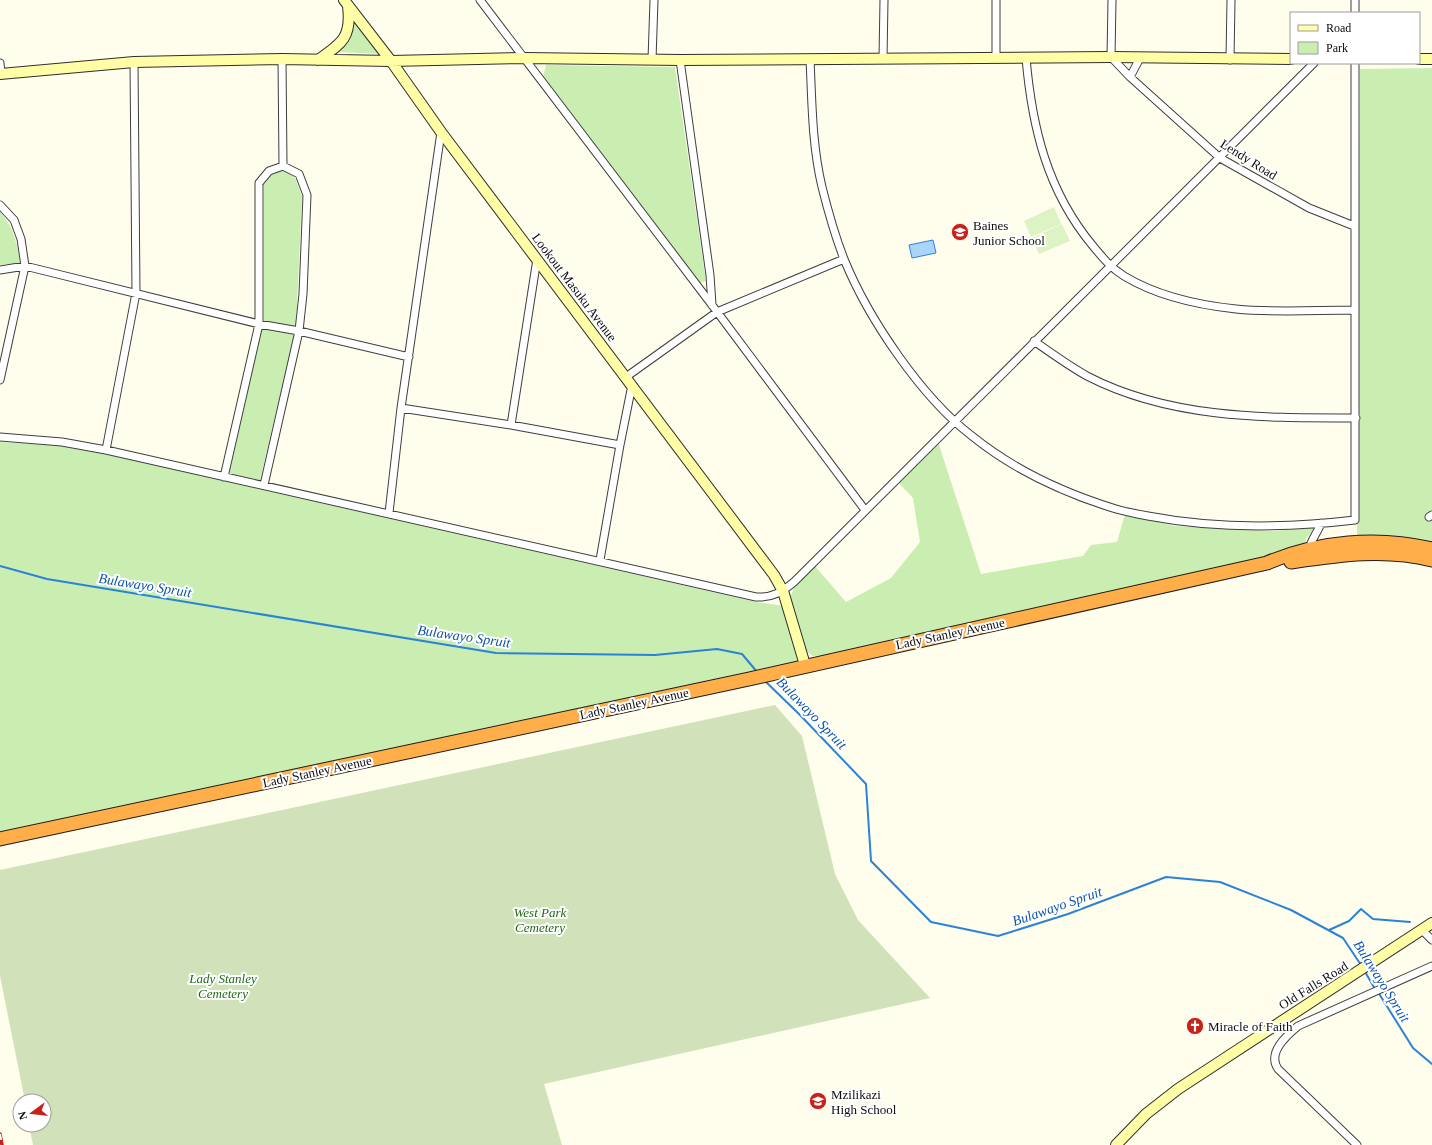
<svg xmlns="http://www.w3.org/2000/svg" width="1432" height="1145" viewBox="0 0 1432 1145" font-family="Georgia,serif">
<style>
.green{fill:#caedb1}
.cemetery{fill:#d1e2ba}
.pitch{fill:#def3c4}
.water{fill:#aad5fb;stroke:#2b83d8}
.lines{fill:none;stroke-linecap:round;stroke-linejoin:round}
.stream{stroke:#2b83d8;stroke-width:2}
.street-casing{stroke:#3f3f3f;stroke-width:9}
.secondary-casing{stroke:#2e2e2e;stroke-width:12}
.highway-casing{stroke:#1d1d1d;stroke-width:15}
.street{stroke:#fff;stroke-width:7}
.secondary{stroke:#fffea6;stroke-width:10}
.highway{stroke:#ffae49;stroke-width:13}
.rail-casing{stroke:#c72119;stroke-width:3.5}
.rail{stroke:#fff;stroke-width:2;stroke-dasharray:6;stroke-linecap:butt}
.labels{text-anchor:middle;stroke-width:4;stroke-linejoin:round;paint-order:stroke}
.street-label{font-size:13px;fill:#0c0c0c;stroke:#fff}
.poi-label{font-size:13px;fill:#0c0c0c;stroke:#fff;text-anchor:start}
.park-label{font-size:13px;font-style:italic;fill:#206817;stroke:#fff}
.water-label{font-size:14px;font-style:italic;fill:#0b54a7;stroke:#fff}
</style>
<rect width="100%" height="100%" fill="#fffdeb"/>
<path class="green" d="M353 21 380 54 338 52C348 45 355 35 353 21Z
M546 65 675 67 706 281 699 283 543 77Z
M1432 68V542L1357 537 1360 69Z
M284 170 295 178 302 196 296 327 260 480 229 474 264 320V185L272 174Z
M0 212C14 227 17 243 20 263L0 265Z
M0 442 62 446 105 454 756 602 784 606 798 661 0 833Z
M938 442 981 574 1083 556 1091 545 1117 542 1125 514 1174 526 1273 531 1315 527 1306 539 1304 546 1263 560 826 655 813 656 806 651 790 598 795 585 814 565 846 602 891 578 920 542 913 498 897 481Z"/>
<path class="cemetery" d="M775 705 802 736 835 874 858 920 930 998 544 1084 562 1145H33L29 1125H44V1101H25L0 976V870Z"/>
<path class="pitch" d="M1054 207 1061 224 1031 237 1024 221Z
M1062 224 1070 241 1039 254 1032 238Z"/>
<path class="water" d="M933 240 936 253 912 258 909 245Z"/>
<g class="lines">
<path class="stream" d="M0 566 47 579 496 653 655 655 717 649 742 654 758 673
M765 681 800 715 866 784 871 861 931 922 998 936 1068 914 1166 877 1220 882 1291 910 1343 938 1361 965
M1329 930 1349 921 1361 909 1373 919 1410 922
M1364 970 1375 989
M1378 992 1413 1048 1432 1064"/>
<defs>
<path id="street" d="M480 0 712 305 865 510
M1112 0 1111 57 1130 77 1220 158 1309 208 1354 226
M1355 13V0
M996 58V0
M1026 58C1032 127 1047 191 1093 246 1102 257 1111 268 1124 276 1157 296 1198 305 1236 309 1275 313 1316 310 1355 310
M282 59 283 166
M810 59C812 102 812 145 822 187 828 211 835 236 844 259 868 318 921 397 972 436 1014 470 1064 493 1116 509 1126 512 1137 514 1148 516 1216 529 1287 528 1355 520V63
M883 59 884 0
M652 60 654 0
M680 60 710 275 712 305
M1230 60 1231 0
M0 63 1 74
M1130 77 1140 58
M0 205 14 220 21 239 25 266 0 380
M0 270 25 266 259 324 299 331 409 357
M1034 341C1051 353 1069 366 1087 376 1170 419 1265 418 1356 418
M626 377 717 312 844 259
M401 408 511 425 620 445
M511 425 537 259
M0 437 62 442 106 450 756 597C772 598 782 592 794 582L1314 63
M106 450 136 293 134 62
M224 477 259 324V183L269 171 283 166 299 174 307 195 303 294 299 331 264 485
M389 513 401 408 441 132
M1429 517 1432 515
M1309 552C1309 541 1318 533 1321 523
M600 560 620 445 632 385
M1422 930 1432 940
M1357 1145 1278 1069C1267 1053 1286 1036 1298 1026L1432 966"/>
<path id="secondary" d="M344 0 391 61 441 132 774 575 783 591 805 665
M1419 59H1432
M318 60C341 44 352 38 348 6
M0 74 134 62 282 59 391 61 524 58 680 60 1111 57 1291 59
M1116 1145 1146 1114 1178 1089 1432 923"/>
<path id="highway" d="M1291 562C1339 555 1384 548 1432 560
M0 839 749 679 1267 563C1318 541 1378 536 1432 549"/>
</defs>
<use href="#street" class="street-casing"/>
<use href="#secondary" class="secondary-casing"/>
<use href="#highway" class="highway-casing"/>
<use href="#street" class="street"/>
<use href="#secondary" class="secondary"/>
<use href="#highway" class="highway"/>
<defs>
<path id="rail" d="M0 1134 2 1145"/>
</defs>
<use href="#rail" class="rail-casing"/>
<use href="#rail" class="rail"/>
</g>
<defs>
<symbol id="school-disc" viewBox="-11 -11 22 22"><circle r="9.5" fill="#c72119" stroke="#fff"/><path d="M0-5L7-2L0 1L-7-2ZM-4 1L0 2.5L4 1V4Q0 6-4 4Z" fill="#fff"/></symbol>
<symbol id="church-disc" viewBox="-11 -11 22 22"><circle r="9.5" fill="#c72119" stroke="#fff"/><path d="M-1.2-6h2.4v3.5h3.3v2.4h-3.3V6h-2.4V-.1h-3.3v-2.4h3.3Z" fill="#fff"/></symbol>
</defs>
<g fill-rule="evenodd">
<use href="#school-disc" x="950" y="222" width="20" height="20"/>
<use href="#church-disc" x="1185" y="1016" width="20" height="20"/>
<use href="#school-disc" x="808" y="1091" width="20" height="20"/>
</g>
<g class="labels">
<g class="street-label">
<text transform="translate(1249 159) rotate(32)" y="5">Lendy Road</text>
<text transform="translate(575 287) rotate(53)" y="5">Lookout Masuku Avenue</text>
<text transform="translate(950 633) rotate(-12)" y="5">Lady Stanley Avenue</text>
<text transform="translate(634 703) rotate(-12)" y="5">Lady Stanley Avenue</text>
<text transform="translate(317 771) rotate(-12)" y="5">Lady Stanley Avenue</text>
<text transform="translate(1313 985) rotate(-32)" y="5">Old Falls Road</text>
</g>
<g class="poi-label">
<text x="973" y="230">Baines<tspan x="973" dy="15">Junior School</tspan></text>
<text x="1208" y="1031">Miracle of Faith</text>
<text x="831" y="1099">Mzilikazi<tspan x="831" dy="15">High School</tspan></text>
</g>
<g class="park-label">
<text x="540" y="917">West Park<tspan x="540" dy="15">Cemetery</tspan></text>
<text x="223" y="983">Lady Stanley<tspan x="223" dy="15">Cemetery</tspan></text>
</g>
<g class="water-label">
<text transform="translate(145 585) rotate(9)" y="5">Bulawayo Spruit</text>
<text transform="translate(464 636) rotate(8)" y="5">Bulawayo Spruit</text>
<text transform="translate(812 713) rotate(46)" y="5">Bulawayo Spruit</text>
<text transform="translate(1057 906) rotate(-19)" y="5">Bulawayo Spruit</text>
<text transform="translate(1382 981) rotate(58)" y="5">Bulawayo Spruit</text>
</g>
</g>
<rect x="1290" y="12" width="130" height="52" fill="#ffffff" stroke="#9e9e9e"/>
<rect x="1298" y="25" width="20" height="6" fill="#fffea6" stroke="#9e9e9e"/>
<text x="1326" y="32" font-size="12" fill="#0c0c0c">Road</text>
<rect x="1298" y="42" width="20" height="12" fill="#caedb1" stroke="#9e9e9e"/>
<text x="1326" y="52" font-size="12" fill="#0c0c0c">Park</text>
<g transform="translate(32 1113) rotate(255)"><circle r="19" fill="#ffffff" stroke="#9e9e9e"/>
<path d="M0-3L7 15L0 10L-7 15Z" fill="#c72119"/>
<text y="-6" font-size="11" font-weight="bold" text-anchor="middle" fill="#0c0c0c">N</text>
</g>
</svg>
